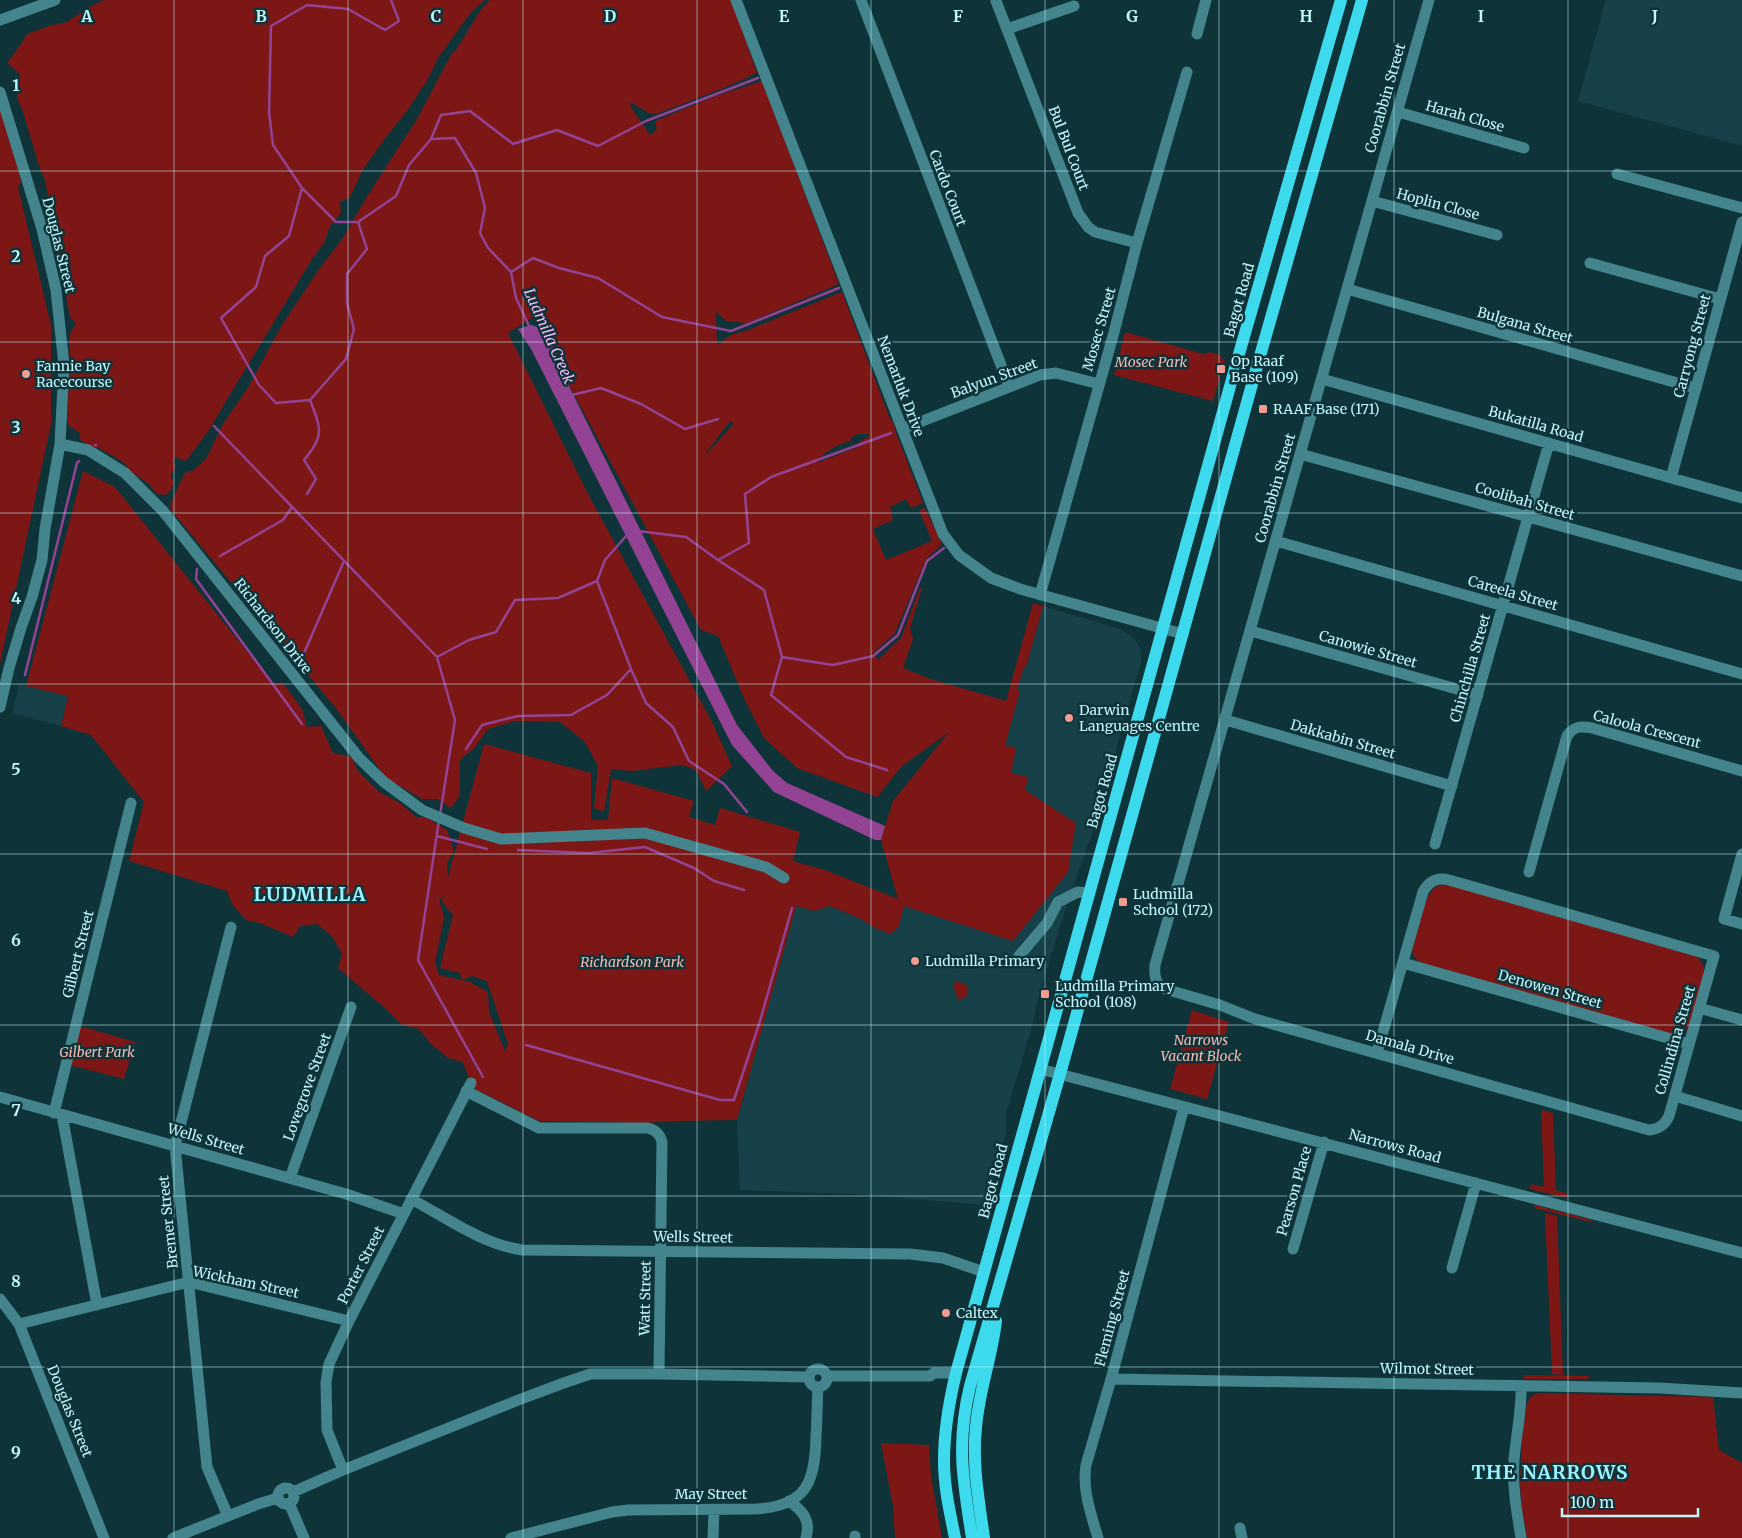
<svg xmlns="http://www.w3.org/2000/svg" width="1742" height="1538" viewBox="0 0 1742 1538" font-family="Merriweather,serif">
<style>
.built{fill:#174148}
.green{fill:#7d1715;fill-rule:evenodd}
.water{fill:#944394}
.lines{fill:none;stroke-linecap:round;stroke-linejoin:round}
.stream{stroke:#944394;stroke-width:2.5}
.minor{stroke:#43848d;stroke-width:11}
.major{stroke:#3ddaed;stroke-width:12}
.grid{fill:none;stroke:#c2f5fc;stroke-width:1;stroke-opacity:0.55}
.poi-dot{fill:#f59c92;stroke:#0e3439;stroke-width:2}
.labels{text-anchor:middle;stroke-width:5;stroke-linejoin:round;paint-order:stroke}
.street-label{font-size:14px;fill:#c2f5fc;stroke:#0e3439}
.poi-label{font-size:14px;fill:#c2f5fc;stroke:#0e3439;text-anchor:start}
.park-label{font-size:14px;font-style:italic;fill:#f5b9b1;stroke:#0e3439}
.water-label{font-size:15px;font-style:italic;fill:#f9baf7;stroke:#0e3439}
.district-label{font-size:19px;font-weight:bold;letter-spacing:1px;fill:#9bf1fd;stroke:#0e3439}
.grid-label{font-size:16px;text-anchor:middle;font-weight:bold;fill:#c2f5fc;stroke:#0e3439;stroke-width:5;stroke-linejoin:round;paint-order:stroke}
</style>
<rect width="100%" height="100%" fill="#0e3439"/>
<path class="built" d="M1606 0H1742V146L1578 101Z
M1043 606 1120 629 1133 637 1141 650V662L1093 831 1067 904 1041 988 1030 1033 1006 1114V1133L987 1205 853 1194 740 1190 737 1120 796 906 815 911 829 906 859 918 875 928 904 907 881 840 893 801 951 730 998 744 1020 691 1017 690 1023 670 1027 664Z
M20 684 68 696 61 726 12 713Z"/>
<path class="green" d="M104 0H485L471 12 438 58 428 79 407 111 386 137 362 171 350 197 340 202 341 213 330 226 324 243 312 259 231 393 209 430 186 461 175 457 174 460 175 468 171 475 174 483 171 490 166 495 157 494 148 483 128 470 127 466 123 462 99 448 90 447 79 438 80 433 69 426 67 421 69 385 67 378 68 362 71 359C68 344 67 336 76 323L70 317 45 180 39 166 23 112 17 98 20 74 7 63 21 44 27 34 49 26 67 22 89 7Z
M490 0H731L757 73 724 88 656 114 649 113 630 102 632 109 650 135 657 129 655 121 716 96 762 81 839 284 747 323 726 321 716 312 717 345 731 335 748 330 842 292 890 419 893 421 896 433 923 503 911 508 906 499 890 507 893 520 873 529 886 560 932 541 919 510 925 508 942 544 926 559 895 633 873 653 878 660 901 638 920 588H922L910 628 913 639 903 668 930 679 1006 701 1033 603 1043 606 1027 664 1023 670 1017 690 1020 691 1005 745 1016 748 1011 773 1028 777 1025 790 1076 823 1068 872 1013 941 904 906 899 926 891 934 875 928 859 918 830 906 815 911 796 906 737 1120 675 1121 643 1123 539 1121 477 1090 470 1082 463 1062 448 1058 431 1044 419 1029 402 1025 386 1009 338 968 342 954 332 936 317 924 300 926 293 937 260 923 246 920 232 904 227 891 129 861 144 802 91 735 61 726 68 696 26 686 83 471 115 487 272 683H283L302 709 307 727 321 726 333 753 352 757 357 770 379 792 400 803 416 817H426L447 830 454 851 447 863 448 877 484 744 591 773V820H608L612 778 694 801 689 817 715 825 720 808 800 832 793 861 825 870 898 899 881 840 893 801 949 732 902 766 877 797 797 768 764 738 744 698 718 636 701 630 562 372 547 330 532 318 508 333 587 492 712 722 732 766 706 791 696 770 682 765 632 771 611 769 604 812 594 808 598 766 585 742 560 722 515 721 488 729 475 747 460 760V795L451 808 437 799H422L386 778 335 707 170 509C170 501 181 482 185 473L194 470 206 459 223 424 247 389 282 325 317 272 343 238 366 198 417 119 452 53 456 50 480 11ZM730 421 734 424 706 454V453ZM858 434H868L870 436 858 443V447L817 463C824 451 837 445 850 441L853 436ZM443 896 442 902 453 915 440 968 460 973 462 980 472 976 487 981 508 1044 505 1051 489 1012 488 992 470 982 439 975 435 963 444 917 439 900Z
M0 105 10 131 8 139C16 152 19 168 21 183L18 187 51 325V424L0 664Z
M1125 332 1203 354 1210 352 1220 355 1222 359 1225 360 1213 401 1114 375Z
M1440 885H1449L1698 957 1703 965 1704 974 1689 1028 1682 1034 1674 1035 1419 962 1413 955 1412 948 1426 899 1434 888Z
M955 981 966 984 968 993 965 998 957 999 956 991 953 989Z
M1192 1010 1229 1022 1207 1099 1170 1089Z
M80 1026 135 1042 124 1079 70 1065Z
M1541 1110 1553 1113 1556 1190 1568 1194 1567 1198 1530 1189 1531 1184 1544 1187Z
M1535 1205 1592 1220 1591 1222 1534 1208Z
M1545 1213 1557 1216 1563 1375 1552 1374Z
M1524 1375 1589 1376 1588 1379H1524Z
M1536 1393 1713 1397 1719 1450 1742 1463V1538H1527L1521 1502 1520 1480 1522 1438 1527 1404 1530 1398Z
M881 1443 929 1445 931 1476 942 1538H895L893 1506Z"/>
<path class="water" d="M531 325 547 330 562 372 737 725 773 771 787 783 885 826 881 840H875L774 792 732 745 531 349 518 329Z"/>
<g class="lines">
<path class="stream" d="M391 0 399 21 385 30 348 9 307 5 271 26 269 112 273 145 302 188 336 222H358L396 196 409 165 431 139 455 138 476 173 485 208 480 233 488 248 511 272 516 298 530 328
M431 139 441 115 470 111 513 144 557 130 598 146 646 121 758 78
M302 188 289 236 265 256 256 287 221 318 259 385 276 403 310 400 346 359 354 329 347 303V274L367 249 358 222
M511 272 533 258 559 268 598 278 662 317 731 331 839 288
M572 395 601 388 641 404 685 429 718 419
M214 426 437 657 455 720 440 815
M95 445H96
M307 494 316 479 304 460C325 436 321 428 310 400
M638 531 686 537 718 560 749 543 745 494 771 477 891 433
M220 556 283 520 292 507
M718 560 764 590 782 657 833 665 873 656 898 635 927 561 944 548
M197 569 196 579 302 724
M597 581 631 669 646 703 673 727 689 761 724 784 747 812
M437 657 469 640 496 632 515 600 558 598 597 581 605 560 627 535
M782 657 771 695 846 757 887 770
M298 667 344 561
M25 675 77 463 79 461
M466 749 482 725 518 716 571 715 607 695 631 669
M439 820 418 960 483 1077
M437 836 487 849
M518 850 589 853 645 847 694 868 714 881 744 890
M526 1045 720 1100H734L760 1021 792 908"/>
<path class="minor" d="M736 0 943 534 959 555 991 578 1020 589 1183 634
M861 0 1009 386
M996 1 1078 213 1088 227 1095 232 1137 243
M0 20 55 0
M1007 29 1074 6
M1197 34 1206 0
M0 92 42 229 56 290 64 365 60 444 45 529 42 560 32 597 21 628 9 668 0 707
M1398 112 1524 148
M1617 174 1742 208
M1372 201 1497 235
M1590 263 1720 299
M1347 289 1695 388
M1322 379 1742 498
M902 429 1040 375 1056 373 1099 384
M60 444 88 450 125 473 163 511 359 758 384 782 422 810 464 828 501 839 645 833 766 867 784 878
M1300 454 1742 576
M1671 478 1742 222
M1276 541 1742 674
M1040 595 1113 336 1137 243 1187 72
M1251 631 1478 695
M1226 720 1452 786
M1435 844 1549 443
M1742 854 1724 919 1742 924
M1529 872 1567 736C1574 726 1581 726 1592 728L1742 771
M1019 956 1047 923 1058 902 1078 892 1089 893
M1403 963 1689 1044
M1699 1008 1742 1020
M1377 1053 1423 892C1429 881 1437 877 1449 880L1714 956 1669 1116C1665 1125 1659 1129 1649 1130L1255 1019 1220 1005 1165 989C1155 983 1154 976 1155 965L1429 0
M1040 1069 1742 1253
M466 1091 539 1128H648C656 1130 660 1134 662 1142L659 1374
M1675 1096 1742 1116
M0 1097 346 1194 404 1214
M54 1113 131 803
M62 1115 97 1305
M290 1178 351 1007
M411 1199C447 1218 482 1244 522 1250L910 1254 943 1258 984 1272
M1293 1249 1324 1142
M1452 1268 1476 1183
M0 1299 19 1324 104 1538
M19 1324 189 1282 349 1321
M809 1378a9 9 0 1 1 18 0a9 9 0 1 1-18 0Z
M827 1376H930L934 1373H956
M1111 1379 1660 1388 1742 1393
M1521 1386C1522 1411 1516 1435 1514 1460 1512 1486 1517 1513 1521 1538
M343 1470 327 1430 326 1382 329 1364 349 1321 471 1083
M278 1496a8 8 0 1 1 16 0a8 8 0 1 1-16 0Z
M293 1492 343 1470 521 1399 561 1384 590 1374H659L808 1377
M789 1501C803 1511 811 1520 806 1538
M289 1503 304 1538
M228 1516 207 1467 175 1146 231 927
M1240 1528 1242 1538
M173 1538 258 1504 278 1498
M511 1538 612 1512 629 1510 756 1509C806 1506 815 1483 816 1437 817 1421 817 1404 818 1387
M713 1538 714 1510
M855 1538V1536
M1098 1538C1091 1514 1082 1490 1086 1465L1111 1379 1184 1107"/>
<path class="major" d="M955 1538C950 1513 944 1487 944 1461 944 1431 949 1402 956 1373L1239 354 1341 0
M972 1538C963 1481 956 1444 970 1386L1060 1074 1256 370 1362 0
M984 1538C979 1500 972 1465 976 1427 979 1391 992 1356 996 1321"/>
</g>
<path class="grid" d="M174 0V1538M348 0V1538M523 0V1538M697 0V1538M871 0V1538M1045 0V1538M1219 0V1538M1394 0V1538M1568 0V1538M0 171H1742M0 342H1742M0 513H1742M0 684H1742M0 854H1742M0 1025H1742M0 1196H1742M0 1367H1742"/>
<g class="poi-dot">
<rect x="1216" y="364" width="10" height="10" rx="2.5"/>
<circle cx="26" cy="374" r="5"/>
<rect x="1258" y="404" width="10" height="10" rx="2.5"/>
<circle cx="1069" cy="718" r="5"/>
<rect x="1118" y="897" width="10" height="10" rx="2.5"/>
<circle cx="915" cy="961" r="5"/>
<rect x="1040" y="989" width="10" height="10" rx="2.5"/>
<circle cx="946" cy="1313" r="5"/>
</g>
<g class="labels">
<g class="street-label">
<text transform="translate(1385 98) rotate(-74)" y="5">Coorabbin Street</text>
<text transform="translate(1465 116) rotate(16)" y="5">Harah Close</text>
<text transform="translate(1069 148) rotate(69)" y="5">Bul Bul Court</text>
<text transform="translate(948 188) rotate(69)" y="5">Cardo Court</text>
<text transform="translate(1438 204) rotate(15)" y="5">Hoplin Close</text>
<text transform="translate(59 245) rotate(76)" y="5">Douglas Street</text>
<text transform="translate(1239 300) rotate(-74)" y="5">Bagot Road</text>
<text transform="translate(1525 325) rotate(16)" y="5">Bulgana Street</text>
<text transform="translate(1099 329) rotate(-74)" y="5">Mosec Street</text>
<text transform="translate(1692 346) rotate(-75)" y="5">Carryong Street</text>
<text transform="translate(994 378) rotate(-20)" y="5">Balyun Street</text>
<text transform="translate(901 386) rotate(69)" y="5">Nemarluk Drive</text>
<text transform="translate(1536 424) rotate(16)" y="5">Bukatilla Road</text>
<text transform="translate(1275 488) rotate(-74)" y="5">Coorabbin Street</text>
<text transform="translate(1525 501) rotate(16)" y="5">Coolibah Street</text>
<text transform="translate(1513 593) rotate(16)" y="5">Careela Street</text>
<text transform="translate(273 626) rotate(52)" y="5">Richardson Drive</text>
<text transform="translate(1368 649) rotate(16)" y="5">Canowie Street</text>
<text transform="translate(1470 668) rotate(-74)" y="5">Chinchilla Street</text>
<text transform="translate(1647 729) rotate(15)" y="5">Caloola Crescent</text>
<text transform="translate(1343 739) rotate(16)" y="5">Dakkabin Street</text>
<text transform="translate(1102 791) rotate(-74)" y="5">Bagot Road</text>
<text transform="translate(78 954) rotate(-76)" y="5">Gilbert Street</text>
<text transform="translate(1550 989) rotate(16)" y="5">Denowen Street</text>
<text transform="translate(1675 1040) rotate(-74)" y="5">Collindina Street</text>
<text transform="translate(1410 1047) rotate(16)" y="5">Damala Drive</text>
<text transform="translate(307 1087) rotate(-70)" y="5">Lovegrove Street</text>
<text transform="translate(206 1139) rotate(16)" y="5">Wells Street</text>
<text transform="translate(1395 1146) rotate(15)" y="5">Narrows Road</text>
<text transform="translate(993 1181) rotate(-75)" y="5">Bagot Road</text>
<text transform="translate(1294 1191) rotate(-74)" y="5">Pearson Place</text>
<text transform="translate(168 1222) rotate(-96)" y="5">Bremer Street</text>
<text transform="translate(693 1237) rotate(1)" y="5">Wells Street</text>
<text transform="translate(361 1265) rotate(-63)" y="5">Porter Street</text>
<text transform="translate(246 1282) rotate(12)" y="5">Wickham Street</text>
<text transform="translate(645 1298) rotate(-89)" y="5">Watt Street</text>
<text transform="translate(1112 1318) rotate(-75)" y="5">Fleming Street</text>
<text transform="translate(1427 1369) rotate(1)" y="5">Wilmot Street</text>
<text transform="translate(70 1411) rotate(68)" y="5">Douglas Street</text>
<text x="711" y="1499">May Street</text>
</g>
<g class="poi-label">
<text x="1231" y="366">Op Raaf<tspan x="1231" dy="16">Base (109)</tspan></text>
<text x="36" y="371">Fannie Bay<tspan x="36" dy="16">Racecourse</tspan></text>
<text x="1273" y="414">RAAF Base (171)</text>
<text x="1079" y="715">Darwin<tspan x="1079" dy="16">Languages Centre</tspan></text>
<text x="1133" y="899">Ludmilla<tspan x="1133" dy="16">School (172)</tspan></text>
<text x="925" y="966">Ludmilla Primary</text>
<text x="1055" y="991">Ludmilla Primary<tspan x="1055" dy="16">School (108)</tspan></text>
<text x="956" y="1318">Caltex</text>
</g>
<g class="park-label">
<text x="1151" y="367">Mosec Park</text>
<text x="632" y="967">Richardson Park</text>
<text x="1201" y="1045">Narrows<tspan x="1201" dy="16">Vacant Block</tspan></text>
<text x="97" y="1057">Gilbert Park</text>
</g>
<g class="water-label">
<text transform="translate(549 336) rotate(66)" y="5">Ludmilla Creek</text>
</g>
<g class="district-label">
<text x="310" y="901">LUDMILLA</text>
<text x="1550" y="1479">THE NARROWS</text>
</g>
</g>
<g class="grid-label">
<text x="87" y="22">A</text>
<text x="261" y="22">B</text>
<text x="436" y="22">C</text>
<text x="610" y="22">D</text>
<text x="784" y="22">E</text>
<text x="958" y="22">F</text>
<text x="1132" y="22">G</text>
<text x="1306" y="22">H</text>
<text x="1481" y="22">I</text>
<text x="1655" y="22">J</text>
<text x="16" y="91">1</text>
<text x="16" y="262">2</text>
<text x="16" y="433">3</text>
<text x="16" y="604">4</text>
<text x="16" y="775">5</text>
<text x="16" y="946">6</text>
<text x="16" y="1116">7</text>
<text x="16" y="1287">8</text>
<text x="16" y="1458">9</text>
</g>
<path d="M1562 1508v8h136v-8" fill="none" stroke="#c2f5fc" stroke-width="2.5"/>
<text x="1570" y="1508" font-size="15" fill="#c2f5fc" stroke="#0e3439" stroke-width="4" paint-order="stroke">100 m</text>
</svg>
